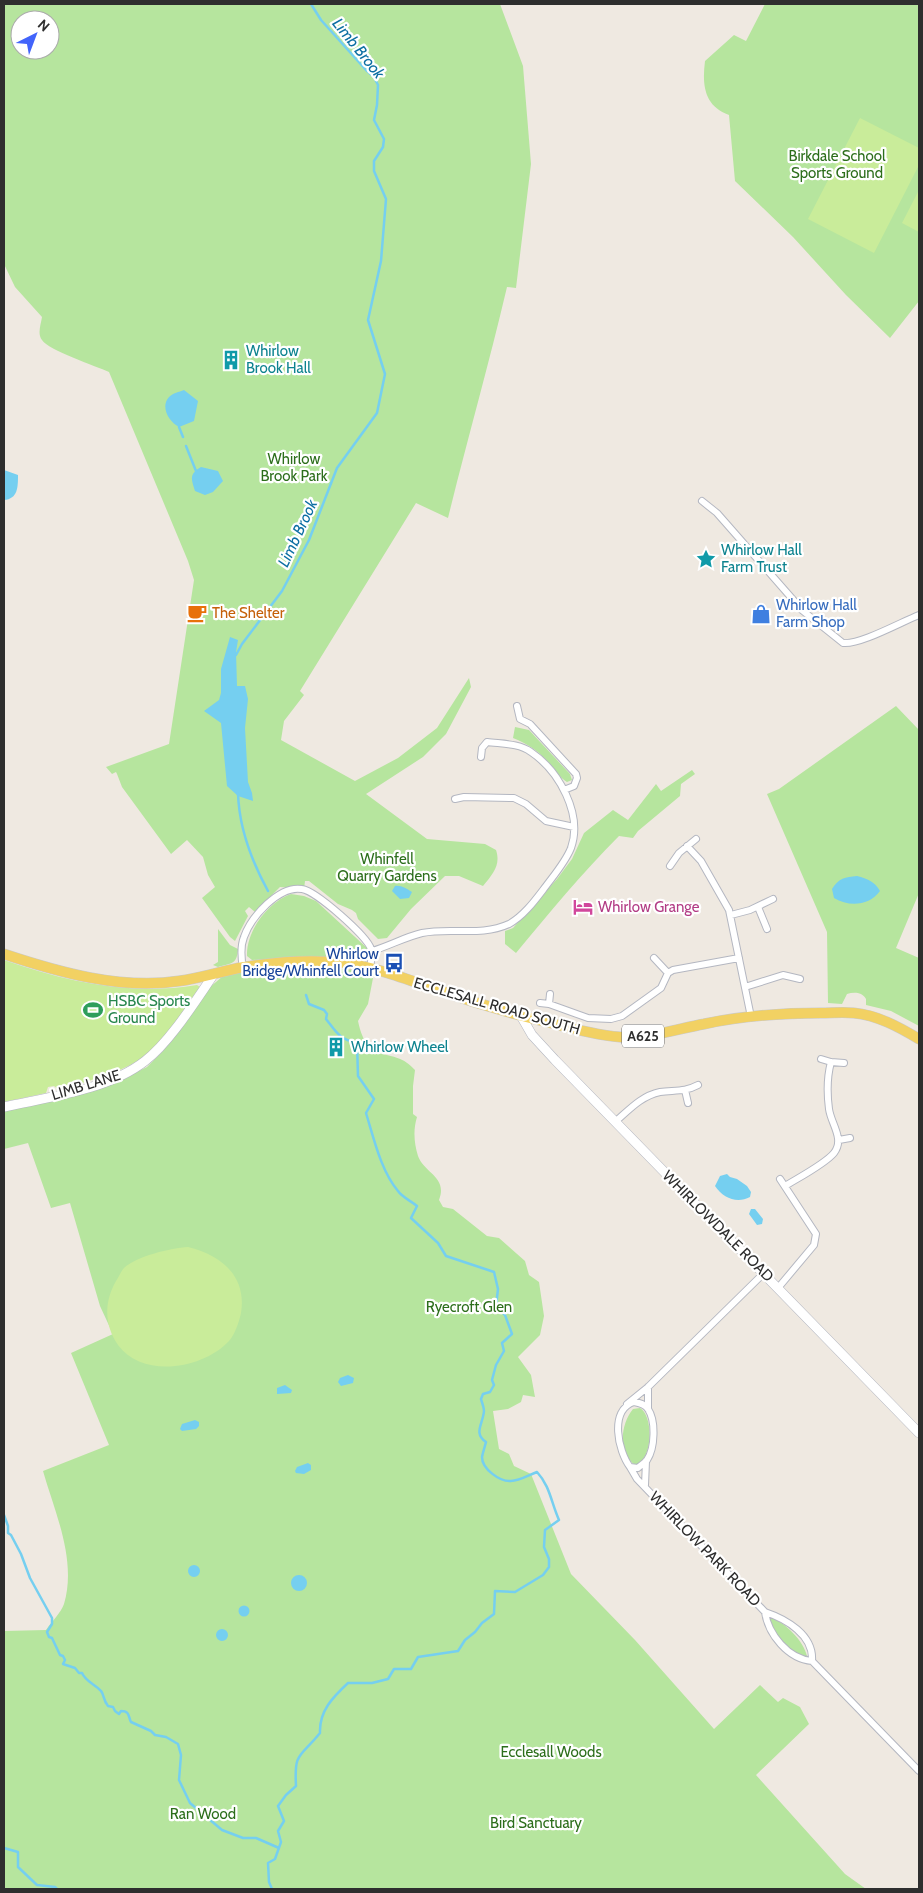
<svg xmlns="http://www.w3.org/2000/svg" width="923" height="1893" viewBox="0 0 923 1893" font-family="Cabin,sans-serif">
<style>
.green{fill:#b6e59e;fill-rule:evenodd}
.pitch{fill:#c9ec9a}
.water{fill:#75cff0}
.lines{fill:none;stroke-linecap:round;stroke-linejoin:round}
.stream{stroke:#75cff0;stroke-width:2.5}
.street-casing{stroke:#b4b7c1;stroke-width:8}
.secondary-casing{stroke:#b4b7c1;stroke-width:10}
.primary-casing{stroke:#c9c9c9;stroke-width:11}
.street{stroke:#fff;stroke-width:6}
.secondary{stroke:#fff;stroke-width:9}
.primary{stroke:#f2d163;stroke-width:10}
.labels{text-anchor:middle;stroke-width:4.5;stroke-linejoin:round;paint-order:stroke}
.shield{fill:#fff;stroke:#6d6d6d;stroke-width:1}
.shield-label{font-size:14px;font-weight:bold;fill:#2e2e2e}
.park-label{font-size:15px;fill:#2c6e1b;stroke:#fff}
.culture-label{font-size:15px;fill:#0d838f;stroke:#fff;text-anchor:start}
.shop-label{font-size:15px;fill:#366cbe;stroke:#fff;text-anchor:start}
.food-label{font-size:15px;fill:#c56008;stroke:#fff;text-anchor:start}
.hotel-label{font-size:15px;fill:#b23c85;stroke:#fff;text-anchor:start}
.transit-label{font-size:15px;fill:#164399;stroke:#fff;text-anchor:end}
.leisure-label{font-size:15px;fill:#27864d;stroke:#fff;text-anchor:start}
.street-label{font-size:15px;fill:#2e2e2e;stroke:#fff}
.water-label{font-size:16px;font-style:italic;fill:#0d6fa3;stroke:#fff}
</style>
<rect width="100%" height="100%" fill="#efe9e1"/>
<path class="green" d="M4 4H500L523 66 531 164 516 288 507 287C489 364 467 441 448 518L416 503 300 691 304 695 284 721 281 740 355 781 398 758 437 728 469 678 471 687 446 734 423 757 366 794 427 839 485 844 496 850C501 865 493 874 483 886L459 876H445L411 909 387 938 378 939 358 919 356 913 352 910 338 904 309 881H305L304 889 280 887 255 912 249 907 245 911 248 916 235 941 230 937 202 898 215 887 208 875 203 857 187 840 171 854 122 787 117 774 116 772 112 774 106 767 169 744 194 580 188 561 109 372C96 366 48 350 42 340 37 334 41 324 42 317L15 287 4 264ZM20 20H50V50H20Z
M765 4H919V301L890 338 846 295 793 237 735 181 729 115C704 106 702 85 705 61L734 35 746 41Z
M896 706 919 730V893L896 948 919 958V1026L891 1011 866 1005V999C862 992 854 992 847 994L842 1004 828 1003 827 932 767 794 779 789Z
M515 727 529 730 570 774 572 780 567 782C560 778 556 771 551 765 540 752 528 744 513 738Z
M692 770 695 774 681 784 680 796 638 831 633 838 619 836C582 873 550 912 516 953L505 944V931L513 928 557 879 572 859 584 833 613 810 628 820 656 784 661 791Z
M291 894 304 896 316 901 367 948 368 954 364 959 360 961 307 957 252 960 247 956C246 931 268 902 291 894Z
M218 929 230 945 238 949C237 965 231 963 218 967L213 965 218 962Z
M323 966 374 973 368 1004 358 1021C368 1069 393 1044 415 1070L413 1086V1114L417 1117C413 1130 414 1143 418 1156 424 1173 448 1177 439 1200L443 1207 453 1209 487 1236 499 1238 525 1261 529 1275 539 1282 544 1316 540 1335 518 1357 531 1375 535 1397 523 1395 521 1402 508 1409 493 1411 499 1449 509 1454 514 1466 531 1474 571 1574 635 1640 714 1729 760 1685 778 1702 783 1698 800 1707 809 1724 756 1775 845 1874 866 1889H4V1631L46 1630C51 1622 61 1613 64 1604 77 1560 55 1513 43 1471L109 1445 71 1353 113 1334 100 1306 70 1203 51 1208 28 1143 4 1149V1111L110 1085 147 1067 163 1051 209 988 223 976 250 970 256 972 275 970 283 967Z
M640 1408C654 1416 653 1461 635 1465 617 1453 621 1423 633 1409Z
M770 1618C785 1621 804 1642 807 1656L805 1658C788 1653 776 1634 769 1620Z"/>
<path class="pitch" d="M860 118 919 148V165L874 253 808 219Z
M919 190V232L902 223Z
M4 960C67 982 131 996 197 985L200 987C182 1011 165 1044 139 1060 115 1075 86 1081 59 1090L54 1086 48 1087 46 1093 4 1102Z
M188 1247C221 1255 247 1276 241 1313 239 1322 235 1334 229 1341 203 1369 143 1379 118 1345 104 1325 104 1302 116 1281 119 1277 121 1271 124 1268 137 1256 171 1248 188 1247Z"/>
<path class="water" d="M184 390 198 401 194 421 179 427C169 422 160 407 169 397 173 393 179 392 184 390Z
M201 467 218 471 223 481 213 492 205 495 195 491C191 479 189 474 201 467Z
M4 470 18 475C18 487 18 499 4 500Z
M230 637 238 640 236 652 237 686H245L248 699 245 728 248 782 252 793 253 801 238 796 227 786 221 723 204 711 219 700 221 693V669Z
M857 876C868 879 874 881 880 891 869 906 849 907 834 898L832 889C839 878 845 877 857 876Z
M395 886C401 885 407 889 412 892L409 898 400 899 392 891Z
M727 1174 730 1177 737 1179 747 1186 751 1192 750 1197C737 1204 723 1198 715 1186L720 1176Z
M751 1209H755L763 1219 762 1224 757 1225 749 1214Z
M348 1375 354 1378 353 1383 341 1386 338 1382 340 1378Z
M285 1385 292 1390 291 1393 277 1394V1388Z
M195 1420 199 1422V1426L196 1429 182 1431 180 1429 182 1424Z
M308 1463 311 1465V1470L304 1474 296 1473 295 1471 297 1467Z
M188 1571a6 6 0 1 1 12 0a6 6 0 1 1-12 0Z
M291 1583a8 8 0 1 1 16 0a8 8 0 1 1-16 0Z
M238.5 1611a5.5 5.5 0 1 1 11 0a5.5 5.5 0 1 1-11 0Z
M216 1635a6 6 0 1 1 12 0a6 6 0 1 1-12 0Z"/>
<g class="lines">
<path class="stream" d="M179 427 183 437
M186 446 196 471
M236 655 242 644 282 591 309 540 337 468 377 413 385 374 368 320 381 261 386 199 374 171V161L383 147 384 139 374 120 377 105 378 85 374 77 366 70 321 20 311 4
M238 793C239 828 251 860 268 891
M4 1515 8 1526V1533L11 1535 21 1554 30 1578 52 1618V1624L47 1632 49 1637 52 1638 60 1655 63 1656 65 1660 63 1664 75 1668 79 1673H82C86 1682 95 1684 101 1691 104 1694 103 1700 108 1706L113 1707 115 1711 119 1714 121 1711C130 1711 128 1716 131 1722L151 1731 155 1735 166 1737 178 1744 181 1755 179 1780 190 1803 222 1830 243 1838H256L279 1848
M4 1848 18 1852V1867L37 1885 55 1887 57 1889
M272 1889 269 1882 268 1863 275 1859 281 1842 278 1831 284 1821 278 1806 286 1795 296 1786C294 1751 300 1758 320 1733 319 1711 333 1697 348 1683H372L388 1679 394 1669H411L418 1657 458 1651 465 1640 475 1632 482 1623 494 1614 495 1591 515 1592 543 1575 549 1567V1559L544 1547 545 1530 559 1520C551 1502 550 1486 537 1472 529 1475 519 1481 511 1481 500 1482 482 1469 482 1457 483 1452 485 1446 486 1442 473 1433 483 1424 484 1411 484 1407 482 1403 481 1399L483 1394 490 1392 494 1385 492 1380 496 1365 504 1351 502 1343 512 1334 505 1315 496 1306 498 1289 494 1272 446 1256 438 1243 411 1218 417 1206C411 1201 402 1197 398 1191 381 1171 374 1139 366 1113L374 1099 358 1076 357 1043C339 1039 337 1033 326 1019L327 1014 324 1010 309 1004 306 995"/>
<defs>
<path id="street" d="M702 501 717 513 803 611 843 643C860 645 901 622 919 615
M517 706 520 719 530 724 576 774 577 778 574 786 564 790
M455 799 464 797 514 798 526 804 546 821 574 827
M687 846 701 861 729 910 751 1017
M670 866 679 853 696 839
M758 907 767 929
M731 915 750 910 773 899
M372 951C389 946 405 937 422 933 451 927 481 937 509 924 524 916 536 899 546 886 555 874 566 861 571 848 583 814 559 771 531 752 519 743 501 744 487 742L482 748 481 757
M654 958 668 973
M243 968C241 957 240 947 244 937 251 917 279 885 302 889 316 891 367 936 371 949 373 955 371 961 370 967
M745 987 783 975 800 979
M540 1003 549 1004 588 1018 611 1019 622 1016 661 988 668 973 673 970 739 958
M549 1004 550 994
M821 1059 831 1062 844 1063
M685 1090 688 1103
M615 1122C629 1110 641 1096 660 1092 674 1090 685 1092 698 1085
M839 1140 850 1138
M785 1186C798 1178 825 1164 834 1153 845 1139 831 1124 829 1109 827 1094 827 1077 831 1062
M778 1288 814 1245 816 1234 780 1179
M648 1387V1409
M634 1402C640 1403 645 1404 648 1409 656 1421 655 1448 647 1460 645 1463 641 1465 638 1468L630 1467C618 1451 609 1410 634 1402Z
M627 1404 648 1387 764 1273
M630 1467 637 1479 765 1612C786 1619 814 1635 812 1661 788 1659 768 1634 765 1612
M645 1485 646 1461
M812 1661 919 1771"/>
<path id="secondary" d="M521 1016 532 1035 555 1060 919 1433
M4 1107C49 1097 108 1090 145 1061 170 1042 196 1000 214 974"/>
<path id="primary" d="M4 954C58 972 121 990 179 981 201 978 222 971 244 967 276 962 310 959 343 963 376 967 406 979 438 990 475 1003 513 1014 551 1023 573 1029 596 1035 620 1037 647 1039 677 1029 704 1024 742 1016 782 1013 821 1013 832 1013 843 1012 854 1013 877 1015 899 1027 919 1039"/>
</defs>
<use href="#street" class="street-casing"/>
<use href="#secondary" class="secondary-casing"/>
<use href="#primary" class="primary-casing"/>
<use href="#street" class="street"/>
<use href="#secondary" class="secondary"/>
<use href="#primary" class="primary"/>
</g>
<defs>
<symbol id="building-bare" viewBox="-9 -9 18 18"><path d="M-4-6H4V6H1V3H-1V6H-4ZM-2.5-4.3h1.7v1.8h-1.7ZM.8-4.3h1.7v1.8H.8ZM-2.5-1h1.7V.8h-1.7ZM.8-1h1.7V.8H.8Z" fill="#0f9aa8" stroke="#fff" stroke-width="2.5" paint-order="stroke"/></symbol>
<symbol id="sight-bare" viewBox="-9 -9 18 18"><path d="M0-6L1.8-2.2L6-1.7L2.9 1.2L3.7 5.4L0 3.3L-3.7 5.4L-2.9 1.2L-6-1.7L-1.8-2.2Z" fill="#0f9aa8" stroke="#fff" stroke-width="2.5" paint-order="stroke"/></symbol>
<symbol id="cafe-bare" viewBox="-9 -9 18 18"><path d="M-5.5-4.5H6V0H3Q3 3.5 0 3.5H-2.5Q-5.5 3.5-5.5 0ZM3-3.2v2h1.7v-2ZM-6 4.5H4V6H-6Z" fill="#e8710a" stroke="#fff" stroke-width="2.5" paint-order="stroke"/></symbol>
<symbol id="shop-bare" viewBox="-9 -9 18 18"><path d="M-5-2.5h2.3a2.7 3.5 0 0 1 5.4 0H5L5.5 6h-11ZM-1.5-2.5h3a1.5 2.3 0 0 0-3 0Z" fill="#3f7fe0" stroke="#fff" stroke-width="2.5" paint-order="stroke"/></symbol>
<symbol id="hotel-bare" viewBox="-9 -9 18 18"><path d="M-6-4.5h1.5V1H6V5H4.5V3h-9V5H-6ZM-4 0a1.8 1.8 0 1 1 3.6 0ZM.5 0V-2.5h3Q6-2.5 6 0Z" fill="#d1479c" stroke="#fff" stroke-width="2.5" paint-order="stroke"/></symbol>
<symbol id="bus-bare" viewBox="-9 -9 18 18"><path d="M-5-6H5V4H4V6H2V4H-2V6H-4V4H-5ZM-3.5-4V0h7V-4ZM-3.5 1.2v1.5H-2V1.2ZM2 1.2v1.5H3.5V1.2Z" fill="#1a4fb4" stroke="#fff" stroke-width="2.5" paint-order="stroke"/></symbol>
<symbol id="stadium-bare" viewBox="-9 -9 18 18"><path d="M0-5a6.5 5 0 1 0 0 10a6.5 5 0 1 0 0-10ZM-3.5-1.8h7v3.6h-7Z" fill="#2e9e5b" stroke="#fff" stroke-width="2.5" paint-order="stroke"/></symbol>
</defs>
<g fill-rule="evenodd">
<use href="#building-bare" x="217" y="346" width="28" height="28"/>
<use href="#sight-bare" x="692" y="545" width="28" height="28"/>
<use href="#cafe-bare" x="183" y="599" width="28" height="28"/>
<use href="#shop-bare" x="747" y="600" width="28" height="28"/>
<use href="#hotel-bare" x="569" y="893" width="28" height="28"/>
<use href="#bus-bare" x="380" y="949" width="28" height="28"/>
<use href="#stadium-bare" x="79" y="996" width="28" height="28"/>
<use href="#building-bare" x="322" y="1033" width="28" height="28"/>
</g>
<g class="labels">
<rect class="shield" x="622" y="1024.5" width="42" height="23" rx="4"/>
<g class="shield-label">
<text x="643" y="1041">A625</text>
</g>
<g class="park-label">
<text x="837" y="161">Birkdale School<tspan x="837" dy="17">Sports Ground</tspan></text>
<text x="294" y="464">Whirlow<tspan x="294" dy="17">Brook Park</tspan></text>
<text x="387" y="864">Whinfell<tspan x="387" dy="17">Quarry Gardens</tspan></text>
<text x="469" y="1312">Ryecroft Glen</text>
<text x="551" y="1757">Ecclesall Woods</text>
<text x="203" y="1819">Ran Wood</text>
<text x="536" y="1828">Bird Sanctuary</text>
</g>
<g class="culture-label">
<text x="246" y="356">Whirlow<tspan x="246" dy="17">Brook Hall</tspan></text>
<text x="721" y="555">Whirlow Hall<tspan x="721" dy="17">Farm Trust</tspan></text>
<text x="351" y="1052">Whirlow Wheel</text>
</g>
<g class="shop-label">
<text x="776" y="610">Whirlow Hall<tspan x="776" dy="17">Farm Shop</tspan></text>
</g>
<g class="food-label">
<text x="212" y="618">The Shelter</text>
</g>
<g class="hotel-label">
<text x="598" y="912">Whirlow Grange</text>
</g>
<g class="transit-label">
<text x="379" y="959">Whirlow<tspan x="379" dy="17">Bridge/Whinfell Court</tspan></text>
</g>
<g class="leisure-label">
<text x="108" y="1006">HSBC Sports<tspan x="108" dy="17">Ground</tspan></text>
</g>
<g class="street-label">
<text transform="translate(497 1006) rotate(16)" y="5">ECCLESALL ROAD SOUTH</text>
<text transform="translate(86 1085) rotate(-17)" y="5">LIMB LANE</text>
<text transform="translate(718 1226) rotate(45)" y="5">WHIRLOWDALE ROAD</text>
<text transform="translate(705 1549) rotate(46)" y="5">WHIRLOW PARK ROAD</text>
</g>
<g class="water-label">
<text transform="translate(359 48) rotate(51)" y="6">Limb Brook</text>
<text transform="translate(297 533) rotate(-65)" y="6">Limb Brook</text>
</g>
</g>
<rect width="923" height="1893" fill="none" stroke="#2e2e2e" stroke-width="10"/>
<g transform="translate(35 35) rotate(42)"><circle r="24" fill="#ffffff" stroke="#ababab"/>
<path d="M0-4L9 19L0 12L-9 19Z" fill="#4264fb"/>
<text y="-8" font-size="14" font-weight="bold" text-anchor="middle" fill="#2e2e2e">N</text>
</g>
</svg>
